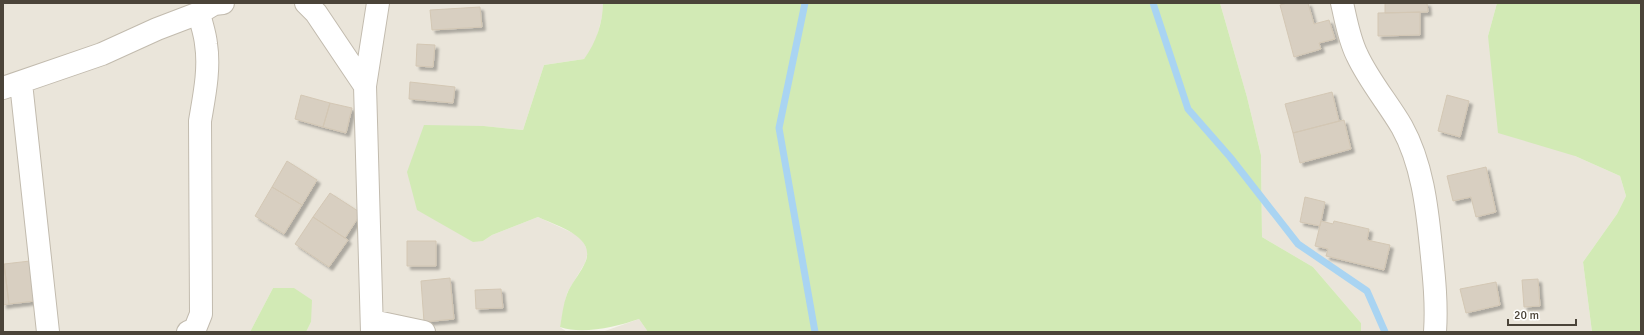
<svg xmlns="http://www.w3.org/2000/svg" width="1644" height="335" viewBox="0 0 1644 335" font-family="Signika,sans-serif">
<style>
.residential{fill:#eae5da}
.green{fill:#d2eab5}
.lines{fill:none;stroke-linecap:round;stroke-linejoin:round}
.stream{stroke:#a9d4f2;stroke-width:7}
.building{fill:#d8cfc1;stroke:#d3c7b4;filter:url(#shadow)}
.minor-casing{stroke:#c2bbae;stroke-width:24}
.minor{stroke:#fff;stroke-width:22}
</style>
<defs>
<filter id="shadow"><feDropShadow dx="3.5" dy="3.5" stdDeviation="1" flood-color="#0004"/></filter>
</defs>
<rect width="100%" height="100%" fill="#f6f3ec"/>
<path class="residential" d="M3 3H603V13L596 40 591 50 584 59 544 65 523 130 484 126 483 241 492 235 538 217 575 234 583 241 588 252 585 263 567 293 560 327 567 332H306L311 322 273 288 250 332H3Z
M1220 3H1497L1488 36 1575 156 1620 176 1626 196 1617 214 1583 262 1592 332H1361V323L1313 267 1262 237 1261 155 1247 97Z
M639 319 648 332H602Z"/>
<path class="green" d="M603 3H1220L1247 97 1261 155 1262 237 1313 267 1361 323V332H648L639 319C616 327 582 335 560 327 562 316 563 305 567 294 571 284 579 275 584 265 599 237 557 226 538 217L492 235 483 241 473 242 417 210 407 172 424 125 484 126 523 130 544 65 584 59C596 43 603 22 603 3Z
M1497 3H1641V332H1592L1583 262 1617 214 1626 196 1620 176 1575 156 1498 133 1488 36Z
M273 288H294L312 300 311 322 306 332H250Z"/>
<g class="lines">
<path class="stream" d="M805 3 779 128 815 332
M1153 3 1188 109 1230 157 1298 244 1367 291 1385 332"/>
</g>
<path class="building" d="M1287 3H1308L1314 24 1329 20 1335 39 1319 43 1321 49 1294 57 1280 5Z
M1385 3H1427L1428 12 1385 13Z
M480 7 482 27 432 30 430 10Z
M1420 12V35L1378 36V13Z
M417 44 435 45 433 67 416 66Z
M410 82 455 87 453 103 409 99Z
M1332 92 1339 121 1293 133 1285 104Z
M301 95 330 103 323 127 295 119Z
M1447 95 1469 101 1460 137 1438 131Z
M330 103 352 108 346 133 323 127Z
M1344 120 1351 149 1300 163 1293 133Z
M287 161 317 180 302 205 272 187Z
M1486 167 1496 212 1476 217 1471 197 1453 201 1447 176Z
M272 187 302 205 284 234 255 216Z
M330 193 361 213 345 238 313 217Z
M1305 197 1325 202 1320 226 1300 222Z
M313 217 348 240 329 267 295 244Z
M1321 221 1333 224 1334 221 1369 229 1367 240 1390 245 1384 270 1326 256 1328 249 1315 246Z
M407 241H436V266H407Z
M30 261 35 301 9 304 4 264Z
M3 264H4L9 304 3 305Z
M450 278 454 319 424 322 421 281Z
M1538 279 1540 306 1524 307 1522 280Z
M1496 282 1500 305 1466 313 1460 289Z
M501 289 503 308 476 309 475 290Z"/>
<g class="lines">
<defs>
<path id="minor" d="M306 3 316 13 365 86
M1342 3C1346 20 1349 39 1357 55 1369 81 1388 103 1402 127 1422 163 1427 207 1431 247 1434 276 1437 304 1435 332
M21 83 48 332
M3 88 102 54 157 29 199 13 214 4 223 3
M372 321 424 332
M188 332 195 329 201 314 200 121C204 97 210 69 206 44 205 33 201 23 199 13
M372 332 365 86 378 3"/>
</defs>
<use href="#minor" class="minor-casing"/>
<use href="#minor" class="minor"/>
</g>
<rect width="1644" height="335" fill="none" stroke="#4b4439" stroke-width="8"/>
<path d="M1508 319v6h68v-6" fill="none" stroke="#4b4439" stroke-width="2"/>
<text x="1514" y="319" font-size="12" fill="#4b4439" stroke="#ffffff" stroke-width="3" paint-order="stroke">20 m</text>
</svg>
